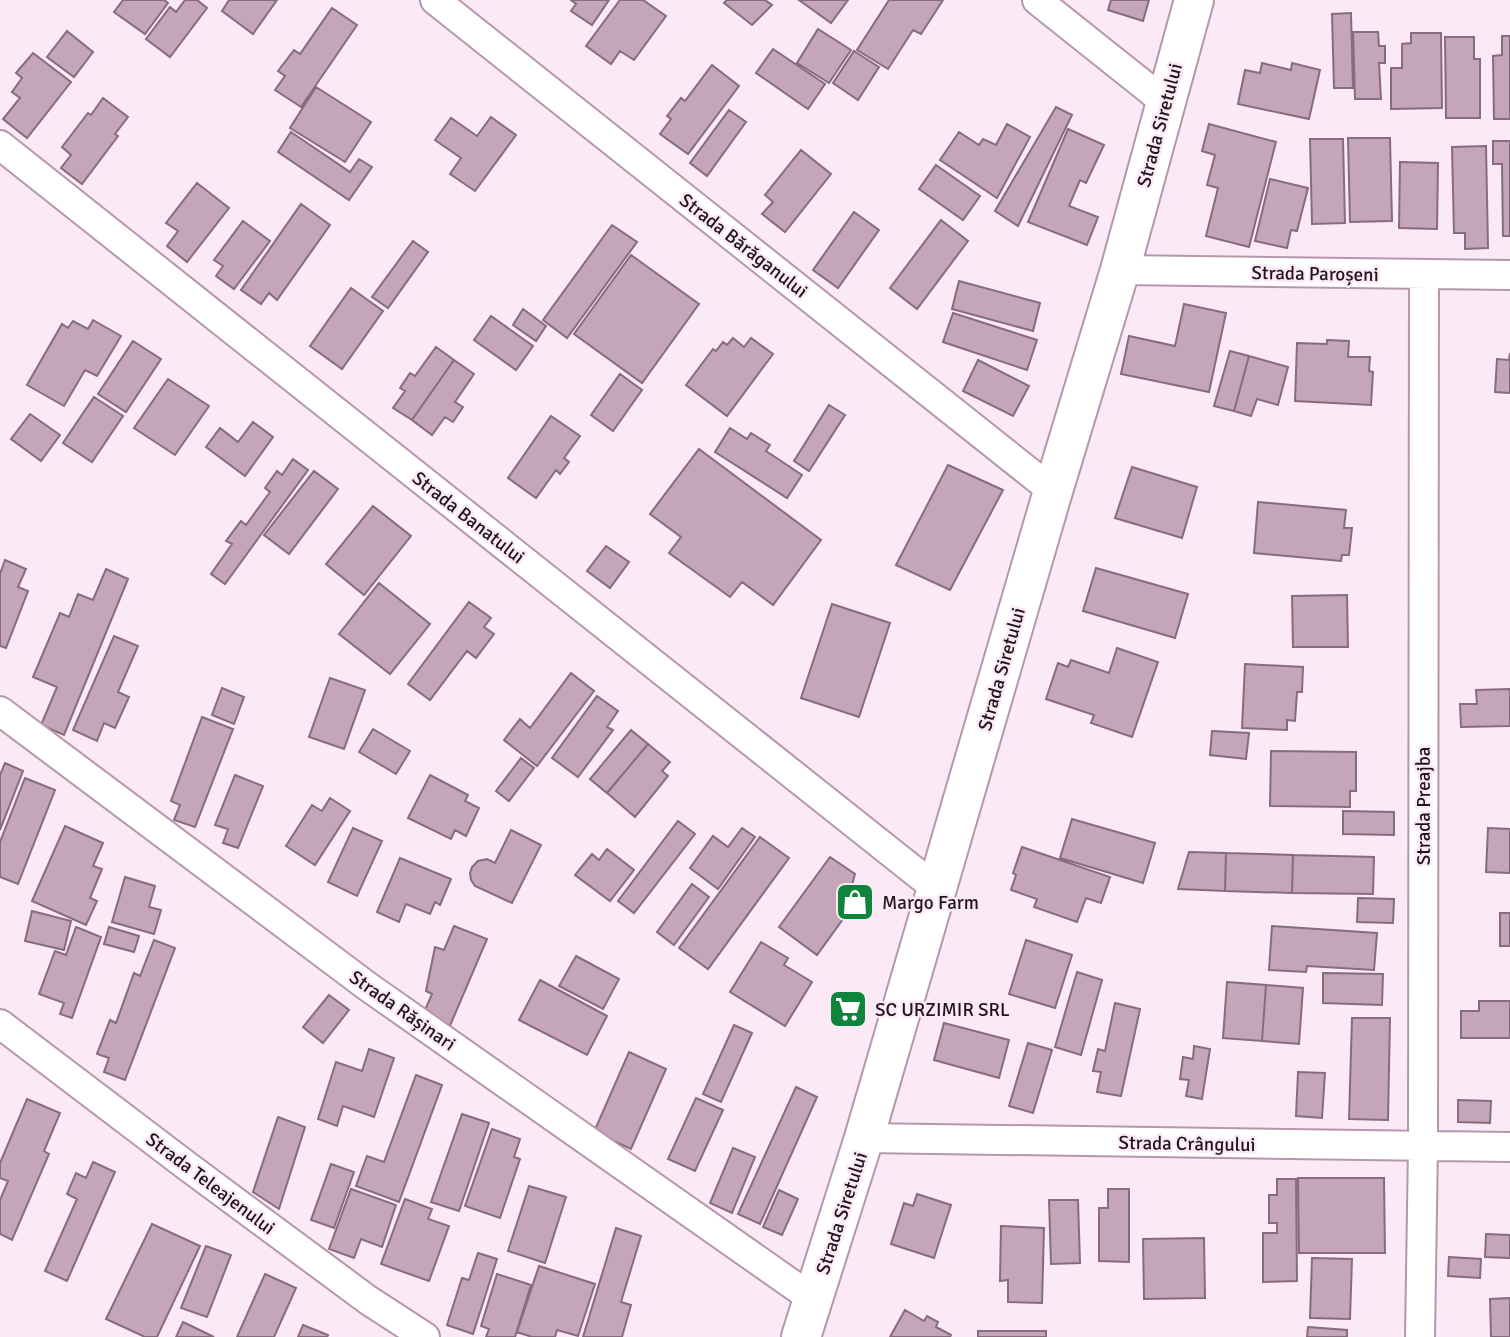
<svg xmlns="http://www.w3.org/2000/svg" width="1510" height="1337" viewBox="0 0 1510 1337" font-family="Signika,sans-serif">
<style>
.building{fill:#c4a5ba;stroke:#876b7e;stroke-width:2}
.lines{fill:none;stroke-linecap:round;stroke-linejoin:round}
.street-casing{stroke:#b597ac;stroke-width:32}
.secondary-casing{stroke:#b597ac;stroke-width:42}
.street{stroke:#fff;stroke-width:28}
.secondary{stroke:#fff;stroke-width:38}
.labels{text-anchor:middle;stroke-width:5;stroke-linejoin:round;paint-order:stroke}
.street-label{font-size:19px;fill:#20151d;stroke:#fce9f6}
.poi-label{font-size:19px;fill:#20151d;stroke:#fce9f6;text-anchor:start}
</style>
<rect width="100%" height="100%" fill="#fce9f6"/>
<path class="building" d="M123 0H164L168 3 145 34 114 12Z
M185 0H197L207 8 170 57 146 39 170 7 176 12Z
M229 0H277L253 34 222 11Z
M571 0H609L592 25 571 11 576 4Z
M620 0H643L666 16 634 60 620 51 611 64 586 46Z
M727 0H765L772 5 752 25 724 3Z
M799 0H848L831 23Z
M889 0H943L921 34 913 30 888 69 857 50Z
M1111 0H1149L1143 21 1108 10Z
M332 8 357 25 301 107 275 90 285 76 278 71 294 50 300 54Z
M1351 13 1353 88H1334L1332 14Z
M818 29 851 50 829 83 797 63Z
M67 31 93 52 74 77 47 57Z
M1353 32H1378L1379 46H1385V63H1379L1381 99H1355Z
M1411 33H1441L1442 108 1391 109V68H1402V44L1411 43Z
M1502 36H1510V119H1494L1493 56 1502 55Z
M1445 37H1474V59H1480V118H1446Z
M773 49 825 84 808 109 756 73Z
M854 51 879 67 858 100 833 83Z
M33 53 71 82 27 138 3 119 20 98 12 92 22 78 16 73Z
M1262 63 1291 70 1292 63 1320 70 1309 119 1238 104 1245 70 1260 73Z
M712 65 739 86 688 154 660 134 671 119 667 116 681 98 685 101Z
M316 87 371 122 345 162 290 128Z
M103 98 128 117 115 134 118 136 82 184 61 168 71 155 62 147 88 113 91 115Z
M1056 107 1072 115 1018 226 995 211Z
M729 110 746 122 707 176 690 163Z
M491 117 516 135 475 191 450 174 461 158 435 140 451 118 477 136Z
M1007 124 1030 137 997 198 940 160 959 132 979 145 983 139 996 145Z
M1209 124 1276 142 1249 247 1206 236 1218 188 1207 185 1215 155 1202 151Z
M1068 129 1104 145 1086 183 1080 180 1069 206 1098 217 1087 245 1028 222Z
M291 132 350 172 359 159 372 167 349 200 278 152Z
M1348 138H1390L1392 221 1350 222Z
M1310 139H1343L1345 223 1312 224Z
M1493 141H1510V236H1503L1502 164H1493Z
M1486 146 1488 248 1465 249V233H1454L1452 147Z
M801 150 831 174 785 232 762 214 773 202 765 195Z
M1400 162 1438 163 1437 229 1399 228Z
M936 165 980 196 963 220 919 189Z
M1270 179 1308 188 1297 231 1291 230 1287 248 1255 241Z
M197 183 229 208 187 262 167 246 178 231 166 223Z
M301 204 330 225 277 300 269 293 261 304 241 290Z
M854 212 879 230 838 288 813 270Z
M941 220 968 241 917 309 890 288Z
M243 221 270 241 234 289 216 276 223 266 214 260Z
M612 225 637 242 567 338 543 320Z
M413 241 428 252 388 308 372 297Z
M631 255 699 304 642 383 574 334Z
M959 281 1040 303 1033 331 952 309Z
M351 288 383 311 342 369 310 346Z
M1184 304 1226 313 1209 392 1121 374 1129 336 1175 346Z
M523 309 546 326 536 341 513 325Z
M953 313 1037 340 1027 370 943 342Z
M491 316 533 346 516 370 474 340Z
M93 320 121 336 97 376 85 370 64 406 27 385 62 324 68 328 73 321 88 329Z
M733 338 744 347 751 338 773 354 727 416 686 385 713 349 716 351 723 342 727 345Z
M1327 340 1349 341 1348 357H1370L1369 371 1373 372 1371 405 1295 401 1297 343 1327 344Z
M133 341 161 359 126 412 98 394Z
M436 347 454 360 412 420 393 408 405 391 400 388 410 373 415 376Z
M1230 351 1249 356 1234 411 1214 406Z
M1510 353V393L1495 392 1497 359 1509 360Z
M1249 356 1288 367 1278 405 1257 399 1251 416 1234 411Z
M454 360 474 374 455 402 463 407 453 422 445 417 432 435 412 420Z
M978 360 1029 386 1013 416 963 391Z
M620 374 642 390 613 431 591 415Z
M168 379 209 406 175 455 134 428Z
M94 397 123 416 92 462 63 443Z
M829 405 845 415 809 471 794 461Z
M30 414 60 435 41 461 11 439Z
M551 416 580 436 564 458 569 462 560 474 556 470 536 498 508 478Z
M253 422 273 437 245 476 206 447 220 428 238 442Z
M730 428 747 439 751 433 770 445 766 451 802 475 787 498 715 452Z
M699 449 821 540 773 605 742 582 730 597 669 553 681 537 650 514Z
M293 459 308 470 225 584 211 574 232 544 226 541 241 521 246 525 270 492 265 488 277 471 282 475Z
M948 465 1003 490 950 590 896 565Z
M1132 467 1197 487 1182 538 1115 518Z
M314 471 338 489 289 554 264 535Z
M1258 502 1346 510 1344 528H1352L1349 555H1342L1341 561 1254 553Z
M373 506 411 536 364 595 326 564Z
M606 546 629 562 610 588 587 571Z
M5 560 26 569 18 587 28 591 6 648 0 646V574Z
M1096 568 1188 594 1175 638 1083 611Z
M106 569 128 579 64 735 41 725 57 687 33 677 60 613 69 617 78 594 93 600Z
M379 583 430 624 390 674 339 634Z
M1347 595 1348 647H1293L1292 596Z
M469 602 491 618 484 627 494 634 476 658 467 651 430 700 408 684Z
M832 604 890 623 859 717 801 698Z
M114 636 138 646 118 692 129 697 115 728 104 723 97 741 73 730Z
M1117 648 1158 662 1132 737 1091 723 1094 715 1046 699 1058 663 1068 667 1071 660 1109 673Z
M1245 664 1303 667 1302 692H1297L1295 721 1287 720V730L1242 728Z
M571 673 594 691 537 766 504 740 520 719 530 728Z
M330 678 365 690 344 749 309 737Z
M222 688 244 697 234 724 212 715Z
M1510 689V726L1461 727 1460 704H1477L1476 690Z
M597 696 618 711 607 727 613 730 578 777 552 758Z
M202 717 233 729 195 827 174 820 180 805 171 801Z
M373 729 410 751 396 774 359 752Z
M631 730 648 744 607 793 590 779Z
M1212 731 1249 733 1246 759 1210 755Z
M648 744 670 762 662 771 668 776 635 817 607 793Z
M1271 751 1356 752V791H1350V807L1270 806Z
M521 758 534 768 509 801 496 791Z
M5 763 23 771 0 830V775Z
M235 775 263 786 238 848 223 843 228 829 215 825Z
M430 775 468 795 465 801 479 808 466 836 455 830 451 839 408 818Z
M25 778 55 790 18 884 0 877V842Z
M330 798 350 811 315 865 286 846 312 805 322 811Z
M1343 811 1394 812V835L1343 834Z
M1072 819 1155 843 1143 883 1060 858Z
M678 821 695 834 634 913 618 901Z
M65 826 103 843 93 866 102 869 90 898 97 901 86 925 32 901Z
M353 828 382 841 357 896 328 882Z
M742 828 755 837 718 889 690 868 713 836 728 847Z
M1488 828 1510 829V873L1486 872Z
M511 830 541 845 512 903 475 886 471 880 470 873 472 867 478 861 487 859 495 863Z
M760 837 789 858 708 969 679 948Z
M1022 847 1110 877 1101 903 1086 898 1077 922 1034 907 1037 899 1011 890 1016 875 1013 873Z
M607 849 634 870 610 901 575 875 592 854 599 860Z
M1189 852 1226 853 1225 891 1178 889Z
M1226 853 1293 855 1292 893 1225 891Z
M1293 855 1374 857 1373 894 1292 893Z
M830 857 855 874 843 919 817 955 779 927Z
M400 858 451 879 440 905 435 902 430 914 406 904 399 922 377 912Z
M125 877 155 886 149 907 161 910 154 934 112 922Z
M692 884 709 897 674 945 657 932Z
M1358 898 1394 899 1393 923 1357 922Z
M32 911 71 921 64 950 25 941Z
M1500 913H1510V946H1500Z
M454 926 487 939 449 1028 422 1017 432 994 426 991 435 947 444 950Z
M1272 926 1377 933 1374 970 1307 966 1306 972 1269 970Z
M76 927 101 937 72 1018 60 1014 64 1003 39 994 55 951 66 955Z
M109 927 139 936 134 952 104 944Z
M154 940 175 948 125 1080 104 1072 109 1058 97 1054 110 1020 116 1023 134 973 140 976Z
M1026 940 1072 955 1055 1008 1009 994Z
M761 942 788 958 784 965 812 982 785 1026 730 992Z
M576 956 619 979 603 1009 559 986Z
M1077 972 1102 980 1081 1055 1055 1047Z
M1323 973 1383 974 1382 1005 1323 1003Z
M540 980 607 1016 587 1055 519 1020Z
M1227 982 1266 985 1262 1041 1223 1038Z
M1266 985 1303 988 1299 1044 1262 1041Z
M329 995 349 1010 323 1043 303 1027Z
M1479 1001H1510V1038H1461V1011H1479Z
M1115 1003 1140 1009 1121 1096 1097 1092 1101 1072 1093 1071 1098 1049 1105 1051Z
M1352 1018H1390L1388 1120 1349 1119Z
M944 1023 1009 1040 999 1078 934 1060Z
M734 1025 752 1033 721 1102 703 1094Z
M1028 1043 1052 1050 1033 1113 1009 1106Z
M1194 1046 1210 1049 1202 1099 1186 1096 1189 1080 1180 1079 1183 1057 1193 1059Z
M369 1049 394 1058 374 1117 343 1106 337 1126 318 1119 336 1062 362 1071Z
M629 1052 666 1069 631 1149 594 1132Z
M1298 1072 1325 1073 1322 1118 1296 1116Z
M416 1075 442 1085 399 1202 356 1186 367 1156 384 1162Z
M796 1087 817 1097 760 1224 738 1214Z
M696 1098 723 1110 695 1171 668 1159Z
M27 1099 60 1113 44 1151 49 1154 12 1240 0 1234V1200L8 1181 0 1178V1163Z
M1458 1100 1491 1101 1490 1123 1458 1122Z
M462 1114 489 1123 459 1211 431 1202Z
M278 1117 305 1127 279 1209 253 1192Z
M492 1129 520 1139 514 1157 520 1159 500 1218 465 1206Z
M733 1148 755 1157 732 1213 710 1203Z
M93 1162 115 1172 67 1281 45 1271 77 1199 67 1194 76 1173 86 1178Z
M331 1164 354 1172 334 1228 311 1220Z
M1298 1178H1384L1385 1253H1299Z
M1277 1179H1296L1297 1281 1263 1282V1233H1277V1223H1269V1195H1277Z
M529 1186 566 1197 545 1263 508 1251Z
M351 1189 396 1205 382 1247 361 1239 354 1258 329 1249Z
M1108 1189H1129V1262L1099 1261V1208H1108Z
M779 1190 798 1199 782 1235 763 1227Z
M917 1194 951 1205 934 1258 891 1244 904 1203 913 1206Z
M405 1199 432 1209 428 1219 449 1226 429 1281 381 1264Z
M1049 1200H1078L1080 1263 1051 1264Z
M152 1224 200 1246 157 1337H145L106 1319Z
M1001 1226 1044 1228 1042 1303 1008 1302V1280L1000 1281Z
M616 1228 641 1236 621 1302 631 1305 622 1337H583Z
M1486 1234 1510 1235V1258L1485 1257Z
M1204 1238 1205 1298 1144 1299 1143 1239Z
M206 1246 231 1255 207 1317 181 1308Z
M478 1253 497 1259 473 1334 447 1325 462 1278 469 1280Z
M1449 1257 1481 1259 1480 1278 1448 1276Z
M1312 1258 1352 1259 1350 1319 1310 1318Z
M539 1266 595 1284 578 1336 557 1330 555 1337H532L517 1332Z
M265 1274 296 1288 274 1337H237Z
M497 1274 531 1285 515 1337H486L489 1329 481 1326Z
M1510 1298V1337H1491L1490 1299Z
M905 1310 924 1321 927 1316 938 1322 936 1327 951 1335 950 1337H890Z
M183 1322 214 1337H176Z
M303 1325 328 1335 327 1337H298Z
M1308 1327 1347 1330V1337H1307Z
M978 1331H1046V1337H978Z"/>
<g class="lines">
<defs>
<path id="street" d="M435 0 1053 491
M1037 0 1165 102
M0 145 937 889
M1120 270 1510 275
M0 711 367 986 813 1299
M0 1024 187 1166 368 1300 425 1337
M864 1138 1510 1147
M1420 1337 1423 1146 1424 274"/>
<path id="secondary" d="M801 1337 864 1138 1053 491 1120 270 1194 0"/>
</defs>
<use href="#street" class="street-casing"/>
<use href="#secondary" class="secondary-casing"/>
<use href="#street" class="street"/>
<use href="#secondary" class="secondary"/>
</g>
<defs>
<symbol id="shop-square" viewBox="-11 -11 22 22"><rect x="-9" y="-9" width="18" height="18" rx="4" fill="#0f843c" stroke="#fce9f6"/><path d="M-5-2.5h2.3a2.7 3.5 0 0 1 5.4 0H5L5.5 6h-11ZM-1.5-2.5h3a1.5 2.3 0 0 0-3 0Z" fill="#fff"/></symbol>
<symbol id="supermarket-square" viewBox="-11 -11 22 22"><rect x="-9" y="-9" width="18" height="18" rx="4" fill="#0f843c" stroke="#fce9f6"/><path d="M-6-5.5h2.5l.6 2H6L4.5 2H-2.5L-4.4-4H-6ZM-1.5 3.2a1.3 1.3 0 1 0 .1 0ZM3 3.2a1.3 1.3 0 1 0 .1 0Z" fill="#fff"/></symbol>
</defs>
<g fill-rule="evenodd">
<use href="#shop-square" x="833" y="880" width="44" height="44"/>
<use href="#supermarket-square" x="826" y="987" width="44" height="44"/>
</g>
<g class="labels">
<g class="street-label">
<text transform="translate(1159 125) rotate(-75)" y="7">Strada Siretului</text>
<text transform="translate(744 245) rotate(38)" y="7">Strada Bărăganului</text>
<text transform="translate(1315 273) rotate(1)" y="7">Strada Paroșeni</text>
<text transform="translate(469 517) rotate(38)" y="7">Strada Banatului</text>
<text transform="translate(1001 669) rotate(-74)" y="7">Strada Siretului</text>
<text transform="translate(1423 806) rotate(-90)" y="7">Strada Preajba</text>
<text transform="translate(403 1010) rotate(35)" y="7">Strada Rășinari</text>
<text transform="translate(1187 1143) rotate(1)" y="7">Strada Crângului</text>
<text transform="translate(211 1183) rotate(37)" y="7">Strada Teleajenului</text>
<text transform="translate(841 1213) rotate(-72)" y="7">Strada Siretului</text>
</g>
<g class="poi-label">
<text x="882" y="909">Margo Farm</text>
<text x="875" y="1016">SC URZIMIR SRL</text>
</g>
</g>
</svg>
